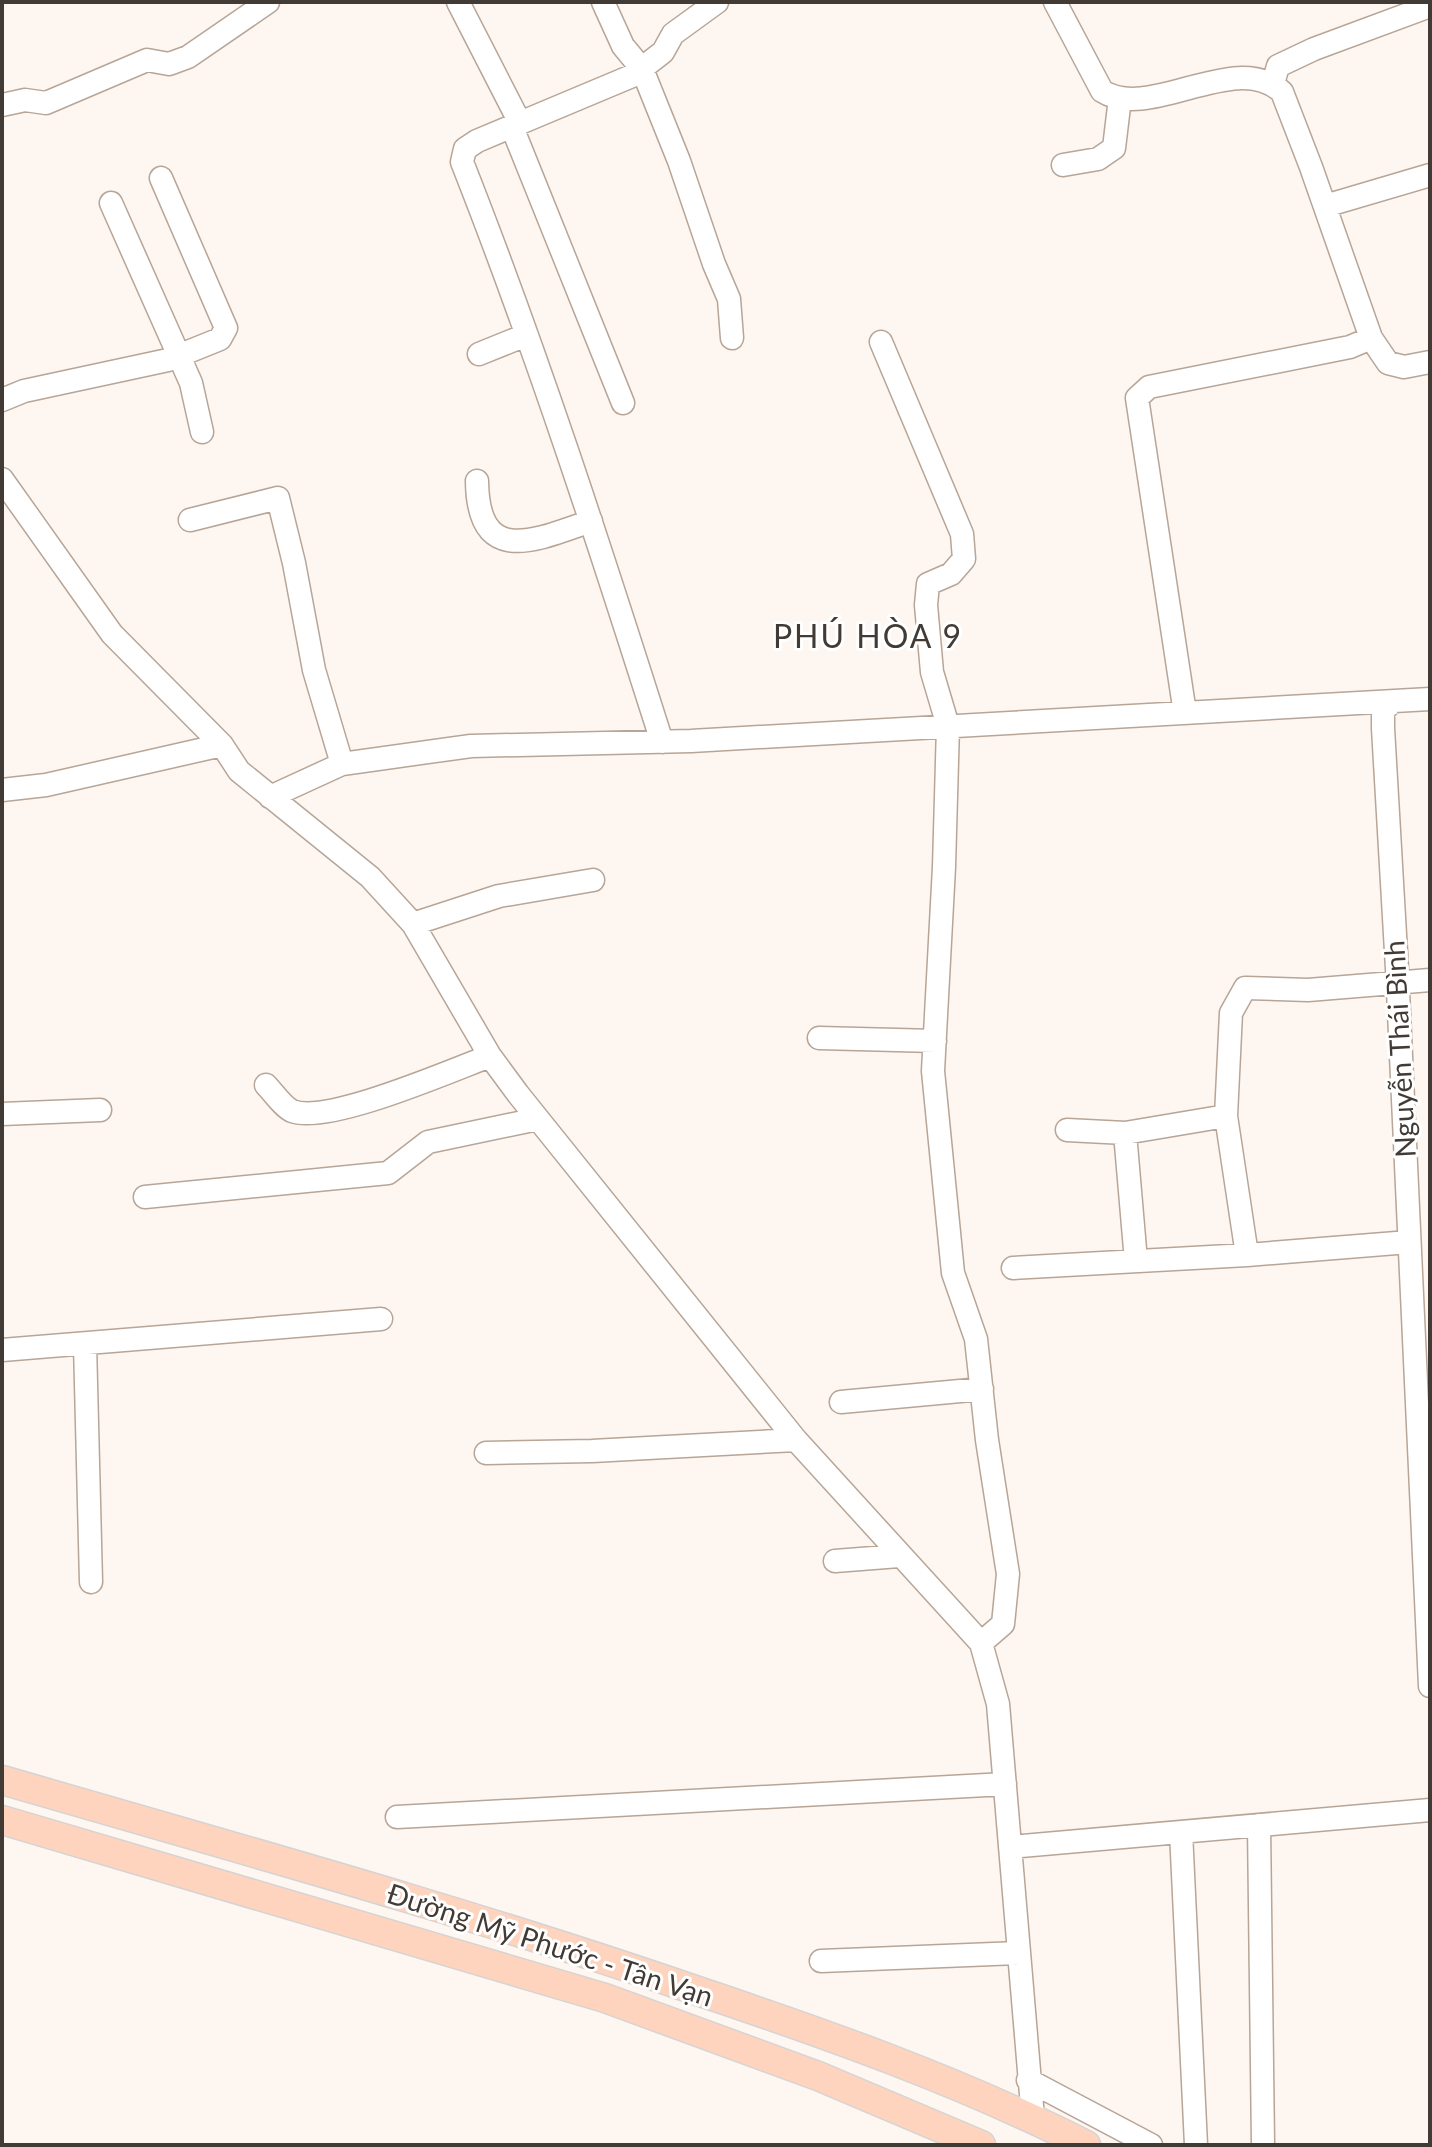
<svg xmlns="http://www.w3.org/2000/svg" width="1432" height="2147" viewBox="0 0 1432 2147" font-family="Lato,sans-serif">
<style>
.lines{fill:none;stroke-linecap:round;stroke-linejoin:round}
.minor-casing{stroke:#b7a597;stroke-width:25}
.major-casing{stroke:#d5d4d3;stroke-width:31}
.minor{stroke:#fff;stroke-width:22}
.major{stroke:#fed4bf;stroke-width:28}
.labels{text-anchor:middle;stroke-width:6;stroke-linejoin:round;paint-order:stroke}
.street-label{font-size:28px;fill:#423b35;stroke:#fff}
.quarter-label{font-size:32px;letter-spacing:2px;fill:#423b35;stroke:#fff}
</style>
<rect width="100%" height="100%" fill="#fef6f0"/>
<g class="lines">
<defs>
<path id="minor" d="M458 2 520 123
M603 2 623 46 642 69 679 161 714 264 729 299 732 338
M1055 2 1102 91C1150 122 1235 49 1282 92L1311 167 1371 338 1388 363 1404 367 1430 362
M1273 84 1278 66 1314 49 1430 6
M2 105 25 100 46 103 147 60 169 64 188 57 268 2
M512 127 623 403
M1063 165 1098 159 1114 148 1120 98
M111 203 191 383 202 432
M1325 206 1430 175
M881 342 962 534 964 559 951 574 928 584 926 605 932 672 948 726 944 867 933 1071 953 1273 976 1339 987 1440 1008 1574 1003 1624 981 1643
M479 354 526 335
M2 400 24 391 168 360 220 339 226 328 161 178
M2 479 112 634 222 745 239 771 370 877 413 924 490 1056 518 1094 796 1440 981 1643 998 1704 1033 2118
M477 481C478 568 536 540 591 521
M190 520 278 498 294 563 314 670 342 764
M1391 703 1383 711V728L1397 969 1430 1686
M1185 713 1137 398 1149 387 1350 347 1371 338
M662 742C600 547 537 352 462 162L465 149 477 141 632 76 663 52 673 34 717 2
M2 790 46 785 222 745
M270 797 342 764 471 746 691 741 1430 699
M413 924 499 896 593 880
M819 1038 935 1041
M266 1085C273 1092 283 1107 292 1111 327 1125 452 1070 490 1056
M2 1114 100 1110
M1226 1116 1231 1013 1245 988 1308 990 1430 980
M1067 1130 1125 1133
M145 1197 388 1173 428 1142 538 1119
M1136 1261 1125 1133 1226 1116 1247 1255
M1013 1268 1247 1255 1409 1242
M85 1344 91 1582
M2 1350 381 1319
M841 1402 982 1389
M486 1453 592 1451 796 1440
M835 1561 899 1556
M397 1817 1005 1784
M1259 1825 1263 2145
M1181 1832 1196 2145
M1010 1847 1430 1810
M821 1961 1018 1953
M1028 2080 1151 2145"/>
<path id="major" d="M2 1780C233 1847 465 1911 692 1989 826 2034 960 2081 1086 2145
M2 1820 605 1998 818 2076 981 2145"/>
</defs>
<use href="#minor" class="minor-casing"/>
<use href="#major" class="major-casing"/>
<use href="#minor" class="minor"/>
<use href="#major" class="major"/>
</g>
<g class="labels">
<g class="street-label">
<text transform="translate(1400 1049) rotate(-93)" y="10">Nguyễn Thái Bình</text>
<text transform="translate(550 1945) rotate(18)" y="10">Đường Mỹ Phước - Tân Vạn</text>
</g>
<g class="quarter-label">
<text x="868" y="648">PHÚ HÒA 9</text>
</g>
</g>
<rect width="1432" height="2147" fill="none" stroke="#423b35" stroke-width="8"/>
</svg>
